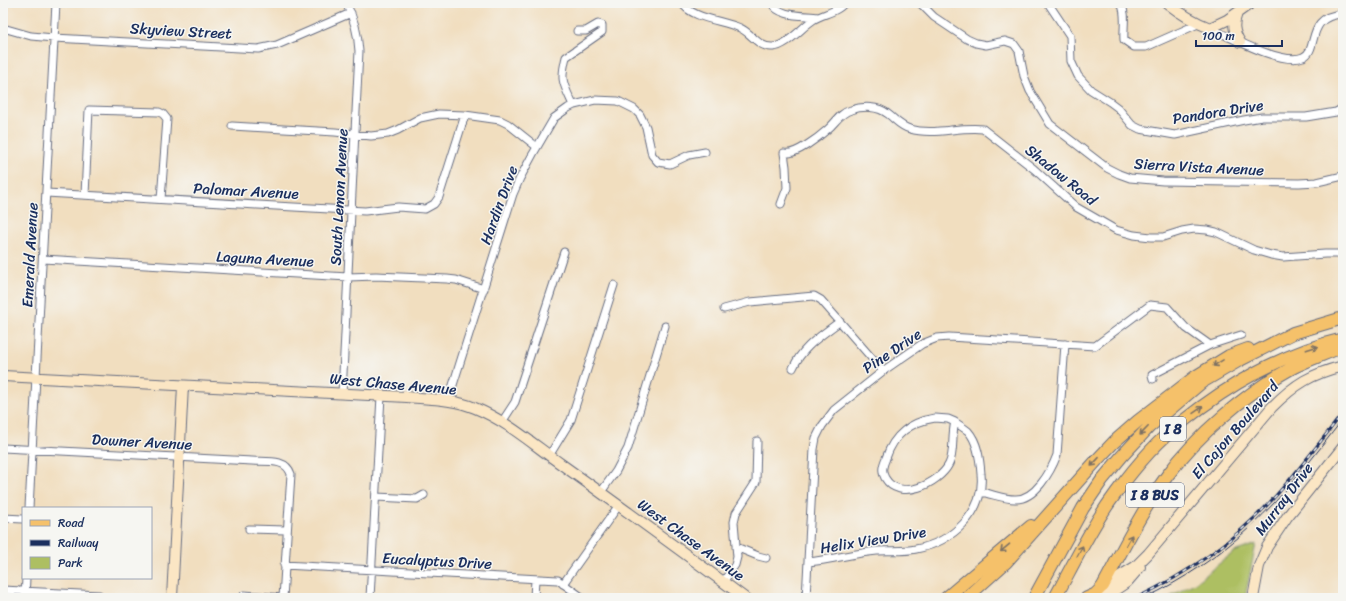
<svg xmlns="http://www.w3.org/2000/svg" width="1346" height="601" viewBox="0 0 1346 601" font-family="Sriracha,sans-serif">
<style>
.green{fill:#adbf62;stroke:#647760}
.lines{fill:none;stroke-linecap:round;stroke-linejoin:round}
.street-casing{stroke:#666c80;stroke-width:9}
.secondary-casing{stroke:#666c80;stroke-width:12}
.primary-casing{stroke:#666c80;stroke-width:13}
.highway-casing{stroke:#666c80;stroke-width:14}
.street{stroke:#fff;stroke-width:7}
.secondary{stroke:#fbe6c4;stroke-width:10}
.primary{stroke:#f5c16b;stroke-width:11}
.highway{stroke:#f5c16b;stroke-width:12}
.tram{stroke:#1b2f5e;stroke-width:1}
.rail-casing{stroke:#1b2f5e;stroke-width:3}
.rail{stroke:#f6f6f2;stroke-width:1.5;stroke-dasharray:4.5;stroke-linecap:butt}
.oneway{stroke:#7d7164}
.labels{text-anchor:middle;stroke-width:3;stroke-linejoin:round;paint-order:stroke}
.shield{fill:#f6f6f2;stroke:#5d6b8a;stroke-width:1}
.shield-label{font-size:14px;font-weight:bold;fill:#1b2f5e}
.street-label{font-size:15px;fill:#1b2f5e;stroke:#f6f6f2}
</style>
<rect width="100%" height="100%" fill="#f6f6f2"/>
<filter id="ink" filterUnits="userSpaceOnUse"><feTurbulence type="fractalNoise" baseFrequency=".025" numOctaves="2"/><feDisplacementMap in="SourceGraphic" scale="8" xChannelSelector="R" yChannelSelector="G"/><feConvolveMatrix kernelMatrix="1 2 1 2 8 2 1 2 1" color-interpolation-filters="sRGB"/></filter>
<filter id="wash" filterUnits="userSpaceOnUse"><feTurbulence type="fractalNoise" baseFrequency=".012" numOctaves="4" result="noise"/><feDisplacementMap in="SourceGraphic" scale="16" xChannelSelector="R" yChannelSelector="G"/><feGaussianBlur stdDeviation="0.9" result="paint"/><feColorMatrix in="noise" values="0 0 0 0 0 0 0 0 0 0 0 0 0 0 0 0 0 1.4 0 .05"/><feComposite in="paint" operator="in"/></filter>
<g filter="url(#wash)">
<rect width="100%" height="100%" fill="#f1debf"/>
<path class="green" d="M1256 544 1245 598H1168L1196 582 1234 552Z"/>
</g>
<g filter="url(#ink)">
<g class="lines">
<defs>
<path id="street" d="M682 3C692 19 723 20 740 28 752 33 758 48 773 47 787 46 802 27 813 20 822 14 838 12 844 3
M772 3C778 17 804 15 818 17
M920 3 934 17 967 39 976 43 986 45 1005 41 1014 44 1019 51 1024 76 1030 91 1050 124 1107 168 1119 174 1130 178 1163 181 1299 183 1317 182 1343 176
M1048 3 1070 36 1071 61 1078 76 1091 90 1110 102 1118 108 1132 125 1140 129 1175 135 1244 120 1262 117H1306L1336 112 1343 108
M1121 3C1127 14 1123 28 1124 40L1134 47H1146L1198 24
M3 28 31 36 54 38 258 49 277 45 351 13
M1210 28C1230 37 1283 66 1303 57 1320 50 1304 16 1343 14
M573 105C563 83 560 81 566 57L602 32V25L598 24 586 31H577
M232 126 335 132 371 136 388 134 398 130 420 118 439 114 465 115 500 120 508 124 537 147
M46 193 365 211 398 207 425 209 434 204 439 197 465 115
M85 195 89 110 159 112 163 114 167 119 161 199
M781 204 787 188 786 167 784 153C795 156 819 137 828 129 836 122 840 113 851 110 863 106 878 106 888 114 896 120 900 126 910 129 934 136 959 126 983 129L1034 169 1076 207 1116 230 1134 235 1151 237H1163L1182 231 1194 229 1207 230 1216 232 1254 250 1271 255 1283 257 1325 254H1343
M43 259 348 277 376 276 447 279 456 280 484 289
M724 309 750 302 814 296 821 300 883 371
M793 368C803 346 821 336 839 322
M1153 379 1152 375 1210 345 1241 335
M342 394 359 51C358 34 354 18 346 3
M448 401 513 194 520 178 533 154 554 118 568 108 574 105 595 100 618 101 634 109 640 115 646 127 652 155 658 162 670 164 689 155 705 152
M935 418 948 419 955 422C951 436 955 452 949 464 939 484 899 502 885 478 881 471 883 465 886 458 894 434 910 422 935 418Z
M502 422 515 402 564 252
M3 448 252 461C266 462 286 458 291 474L283 598
M549 456 571 420 614 285
M601 492 616 471 628 448 665 326
M981 492C992 494 1004 499 1015 499 1035 500 1051 471 1057 455L1065 344
M376 497 417 499 424 495
M29 508 56 3
M3 518 23 519
M249 529 286 530
M736 547 758 556 766 558
M808 562C831 560 854 553 877 551 890 550 903 552 916 549 952 542 985 513 981 474 980 460 978 442 968 431 964 428 959 425 955 422
M284 565 558 580 583 598
M723 582 735 565 737 557 734 522 736 513 756 482 757 441
M563 584 619 505
M3 590 99 595 100 598
M244 595 283 598
M25 598 26 578
M370 598 381 396
M534 598 535 579
M806 598 814 449 816 438 822 426 834 410 883 371 922 344 937 338 949 337 1095 346 1150 305 1167 307 1186 328 1210 345"/>
<path id="secondary" d="M1167 3C1181 14 1194 22 1210 28L1227 20 1251 3
M1237 13C1233 24 1233 31 1240 42
M3 376 407 397C430 399 454 399 475 408 507 421 534 445 561 464 623 508 684 553 745 598
M1103 586 1135 567 1148 554 1272 407C1295 384 1311 374 1343 366
M172 598 183 386
M1103 598 1127 582 1140 567
M1253 598 1259 566 1267 547 1287 517 1343 447"/>
<path id="primary" d="M1086 598 1095 594 1103 586"/>
<path id="highway" d="M1103 586C1123 549 1142 510 1167 476 1197 435 1246 393 1290 369 1307 360 1326 354 1343 346
M946 598 1031 526
M966 598 1006 562 1097 460 1114 442 1138 421 1195 377 1229 356 1248 349
M1034 598 1083 508 1102 480 1122 456 1149 427 1202 382 1238 361 1293 333 1343 318
M1055 598C1074 563 1092 525 1116 493 1135 467 1157 441 1182 422 1228 385 1285 352 1343 339"/>
</defs>
<use href="#street" class="street-casing"/>
<use href="#secondary" class="secondary-casing"/>
<use href="#primary" class="primary-casing"/>
<use href="#highway" class="highway-casing"/>
<use href="#street" class="street"/>
<use href="#secondary" class="secondary"/>
<use href="#primary" class="primary"/>
<use href="#highway" class="highway"/>
<path class="tram" d="M1145 598C1183 580 1219 556 1250 527 1285 495 1314 456 1343 419"/>
<defs>
<path id="rail" d="M1136 598C1187 574 1233 542 1271 501 1297 473 1319 443 1343 413"/>
</defs>
<use href="#rail" class="rail-casing"/>
<use href="#rail" class="rail"/>
</g>
<defs><path id="oneway-shaft" d="M-6 0H5M1.5-3L5.5 0L1.5 3" fill="none" stroke-width="1.6" stroke-linecap="round" stroke-linejoin="round"/></defs>
<g class="oneway">
<use href="#oneway-shaft" transform="translate(1312 348) rotate(-18)"/>
<use href="#oneway-shaft" transform="translate(1218 363) rotate(149)"/>
<use href="#oneway-shaft" transform="translate(1198 410) rotate(-35)"/>
<use href="#oneway-shaft" transform="translate(1144 431) rotate(134)"/>
<use href="#oneway-shaft" transform="translate(1095 462) rotate(133)"/>
<use href="#oneway-shaft" transform="translate(1129 540) rotate(-61)"/>
<use href="#oneway-shaft" transform="translate(1005 548) rotate(140)"/>
<use href="#oneway-shaft" transform="translate(1080 551) rotate(-62)"/>
</g>
</g>
<g class="labels">
<g class="shield">
<rect x="1160" y="417" width="26" height="24" rx="3"/>
<rect x="1126" y="483" width="58" height="24" rx="3"/>
</g>
<g class="shield-label">
<text x="1173" y="434">I 8</text>
<text x="1155" y="500">I 8 BUS</text>
</g>
<g class="street-label">
<text transform="translate(181 31) rotate(3)" y="5">Skyview Street</text>
<text transform="translate(1218 112) rotate(-9)" y="5">Pandora Drive</text>
<text transform="translate(1199 167) rotate(3)" y="5">Sierra Vista Avenue</text>
<text transform="translate(1061 175) rotate(39)" y="5">Shadow Road</text>
<text transform="translate(246 191) rotate(3)" y="5">Palomar Avenue</text>
<text transform="translate(339 197) rotate(-87)" y="5">South Lemon Avenue</text>
<text transform="translate(499 205) rotate(-70)" y="5">Hardin Drive</text>
<text transform="translate(30 255) rotate(-87)" y="5">Emerald Avenue</text>
<text transform="translate(265 259) rotate(3)" y="5">Laguna Avenue</text>
<text transform="translate(892 351) rotate(-34)" y="5">Pine Drive</text>
<text transform="translate(393 384) rotate(5)" y="5">West Chase Avenue</text>
<text transform="translate(1235 430) rotate(-49)" y="5">El Cajon Boulevard</text>
<text transform="translate(142 442) rotate(3)" y="5">Downer Avenue</text>
<text transform="translate(1284 499) rotate(-53)" y="5">Murray Drive</text>
<text transform="translate(691 540) rotate(36)" y="5">West Chase Avenue</text>
<text transform="translate(873 540) rotate(-9)" y="5">Helix View Drive</text>
<text transform="translate(437 561) rotate(3)" y="5">Eucalyptus Drive</text>
</g>
</g>
<rect width="1346" height="601" fill="none" stroke="#f6f6f2" stroke-width="16"/>
<rect x="22" y="507" width="130" height="72" fill="#f6f6f2" stroke="#9ea6b7"/>
<rect x="30" y="520" width="20" height="6" fill="#f5c16b" stroke="#9ea6b7"/>
<text x="58" y="527" font-size="12" fill="#1b2f5e">Road</text>
<rect x="30" y="540" width="20" height="6" fill="#1b2f5e" stroke="#9ea6b7"/>
<text x="58" y="547" font-size="12" fill="#1b2f5e">Railway</text>
<rect x="30" y="557" width="20" height="12" fill="#adbf62" stroke="#9ea6b7"/>
<text x="58" y="567" font-size="12" fill="#1b2f5e">Park</text>
<path d="M1196 40v6h86v-6" fill="none" stroke="#1b2f5e" stroke-width="2"/>
<text x="1202" y="40" font-size="12" fill="#1b2f5e" stroke="#f6f6f2" stroke-width="3" paint-order="stroke">100 m</text>
</svg>
